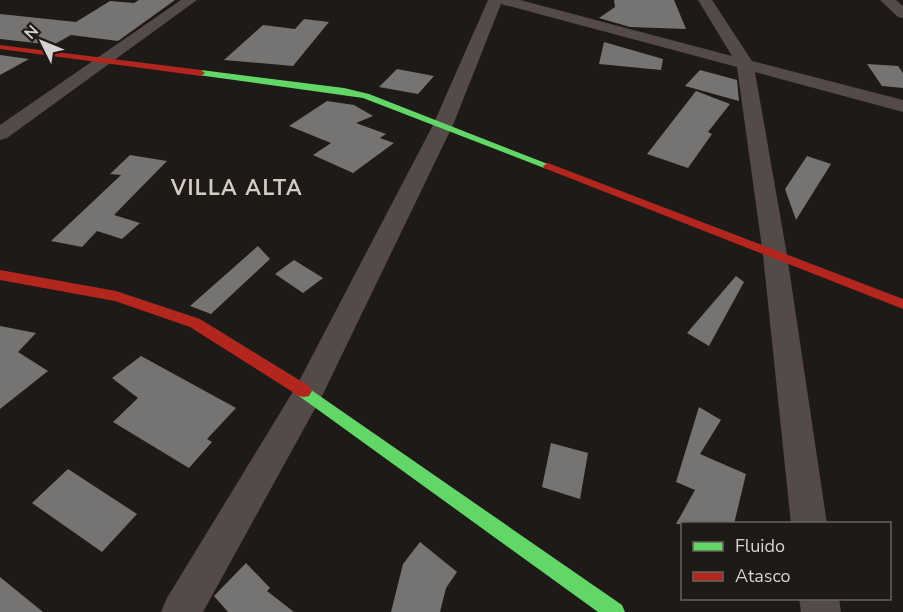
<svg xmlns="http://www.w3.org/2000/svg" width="903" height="612" viewBox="0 0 903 612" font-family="'Nunito Sans',sans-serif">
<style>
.building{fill:#767472}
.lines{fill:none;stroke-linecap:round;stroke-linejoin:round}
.street{fill:#544a48;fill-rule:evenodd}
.fast{fill:#63d668;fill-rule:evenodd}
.jam{fill:#b3261e;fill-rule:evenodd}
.labels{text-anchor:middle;stroke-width:6;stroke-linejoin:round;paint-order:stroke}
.district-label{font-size:21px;font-weight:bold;letter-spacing:1.5px;fill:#d2ccc5;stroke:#1f1a16}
</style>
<rect width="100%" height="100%" fill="#1d1a18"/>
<path class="building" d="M139 0H175L118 41 71 35 53 45 0 39V14L76 22 110 1 134 3Z
M614 0H674L686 29 630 27 599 18 615 7Z
M304 19 329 22 293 66 224 60 263 25 295 29Z
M604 42 663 59 661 70 599 64Z
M0 55 29 59 0 75Z
M867 64 898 66 903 73V88L882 86Z
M397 69 434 76 418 94 379 87Z
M700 70 737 80 739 101 685 86Z
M696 91 730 104 708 132 712 134 688 168 647 154Z
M327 101 354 105 373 116 356 123 386 134 380 138 394 143 353 173 313 155 331 143 289 126Z
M130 155 167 161 114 215 140 223 122 239 97 231 82 247 51 241 121 175 110 174Z
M807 156 831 164 796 220 785 189Z
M258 246 270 259 211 314 190 306Z
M294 260 323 278 303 293 275 274Z
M736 276 744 282 709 346 687 333Z
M0 326 36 333 18 352 48 371 0 409Z
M141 356 236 408 207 439 212 442 189 468 113 422 138 398 112 378Z
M699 407 721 420 700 454 746 474 734 524H676L695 490 676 482Z
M551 443 588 453 580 499 542 487Z
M68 469 137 514 102 552 32 503Z
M420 542 457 572 446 588 440 612H391L403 564Z
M246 563 270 588 267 591 294 612H228L214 596Z
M0 577 43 612H0Z"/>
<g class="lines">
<path class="street" d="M181 0H197L7 138 0 140V125Z
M488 0H520L732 56 698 0H712L752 61 903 100V112L755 72 787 255 827 524H791L763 255 737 67 501 4 453 125 323 394 203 612H161L167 598 297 385 433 125Z
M880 0H896L903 6V18L898 17Z
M799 598H839L841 612H801Z"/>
<path class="fast" d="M201 70 344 88 369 94 553 166 548 169 544 168 363 98 198 75V71Z
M304 385 622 605 625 612H598L299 396 296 391 299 386Z"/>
<path class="jam" d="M0 45 201 70 205 73 201 76 0 49Z
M548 163 903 299V309L544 168 543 166Z
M0 270 116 291 200 319 309 386 312 391 309 396 304 397 299 396 190 327 115 301 0 280Z"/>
</g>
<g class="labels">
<g class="district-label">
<text x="237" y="195">VILLA ALTA</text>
</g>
</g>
<rect x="681" y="522" width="210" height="78" fill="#1f1a16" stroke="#686460" stroke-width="1.5"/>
<rect x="693" y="542" width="30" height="9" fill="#63d668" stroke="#686460" stroke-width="1.5"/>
<text x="735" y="552" font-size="18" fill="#d5d2cf">Fluido</text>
<rect x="693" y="572" width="30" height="9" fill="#b3261e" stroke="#686460" stroke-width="1.5"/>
<text x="735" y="582" font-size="18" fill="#d5d2cf">Atasco</text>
<g transform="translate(42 42) rotate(313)" stroke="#1f1a16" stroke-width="4.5" paint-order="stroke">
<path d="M0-4.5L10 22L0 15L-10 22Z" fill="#d5d2cf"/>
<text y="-9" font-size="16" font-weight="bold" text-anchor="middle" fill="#d5d2cf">N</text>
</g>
</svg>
